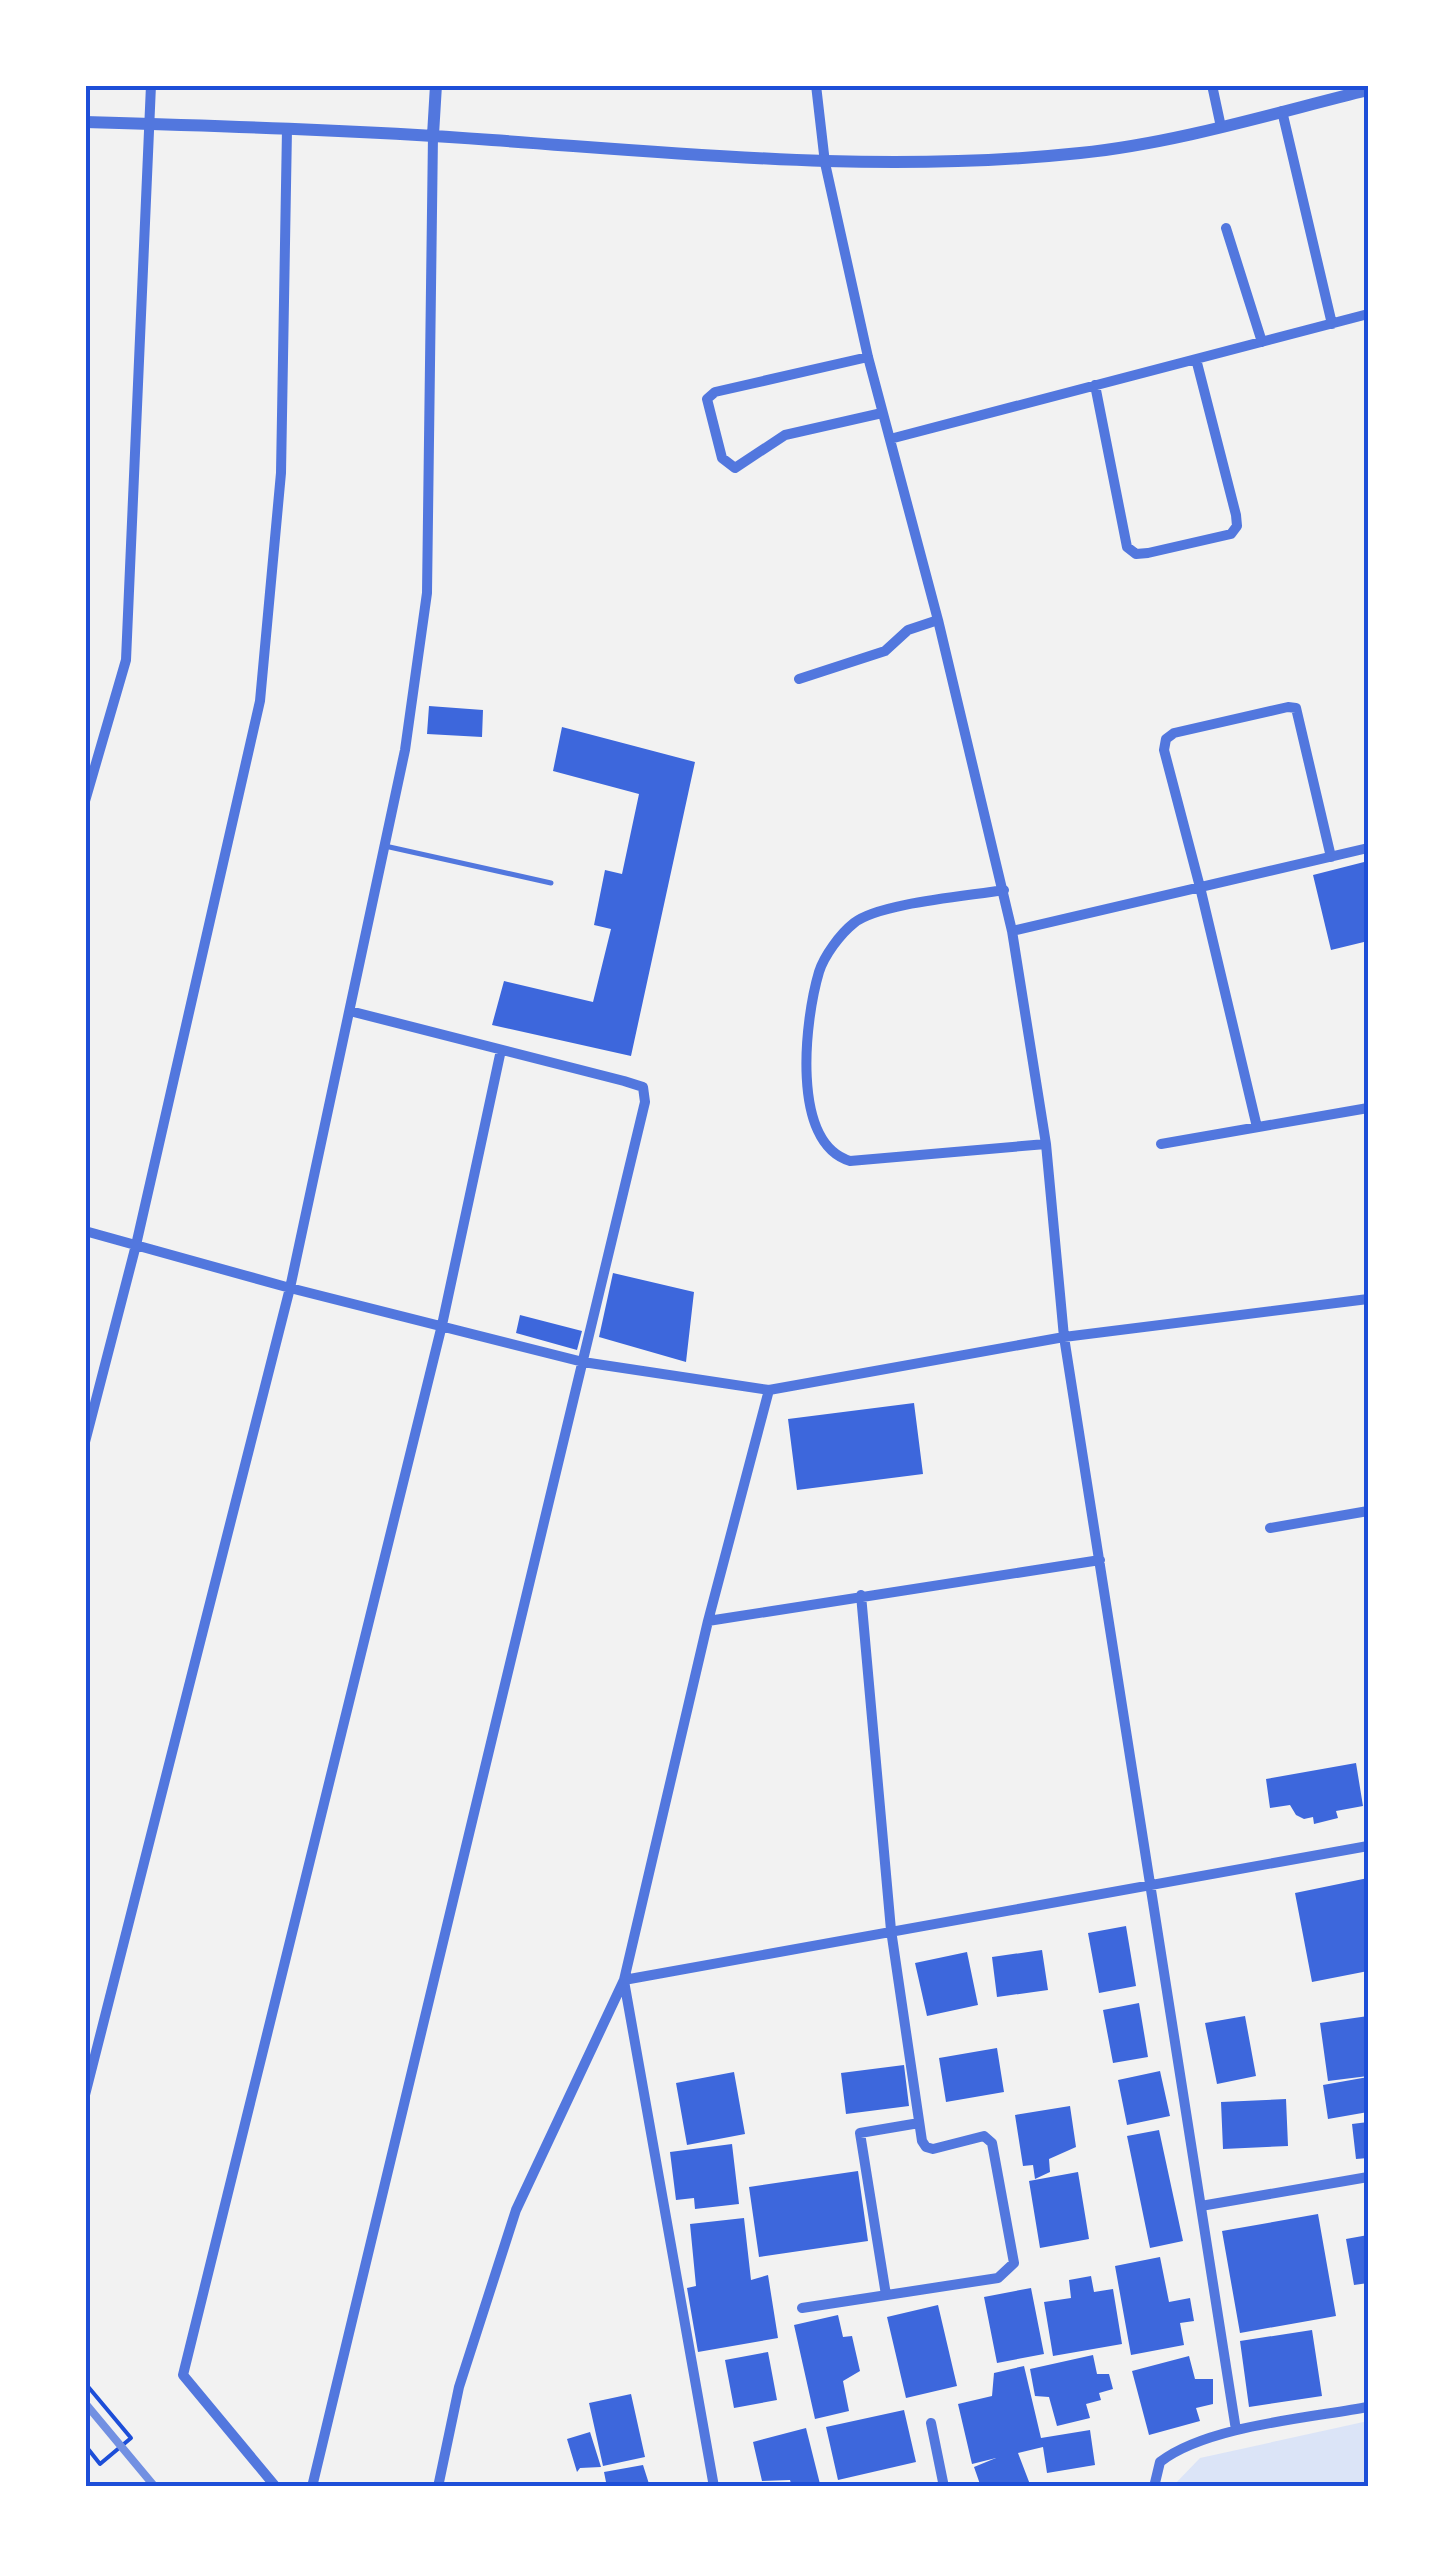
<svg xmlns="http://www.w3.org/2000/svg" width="1453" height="2572" viewBox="0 0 1453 2572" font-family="Signika,sans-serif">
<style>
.green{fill:#dbe4f7}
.building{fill:#3d67dc}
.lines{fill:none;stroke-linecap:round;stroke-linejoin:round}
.path{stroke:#1d4ed8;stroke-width:4}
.service{stroke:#5277de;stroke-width:5}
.minor{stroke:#5277de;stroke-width:10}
.tertiary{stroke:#5277de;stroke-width:12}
.rail{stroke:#7290e2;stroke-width:8}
.neatline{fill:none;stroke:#1d4ed8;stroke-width:4}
</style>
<rect width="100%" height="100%" fill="#f2f2f2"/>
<path class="green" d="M1368 2421V2487H1172L1200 2458Z"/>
<path class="building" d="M429 706 483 710 482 737 427 734Z
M562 727 695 762 631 1056 492 1025 504 981 593 1002 611 929 594 925 605 870 622 874 639 794 553 771Z
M1368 861V941L1331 950 1313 875Z
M613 1273 694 1292 686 1362 599 1337Z
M520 1315 582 1331 577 1350 516 1333Z
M914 1403 923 1474 797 1490 788 1419Z
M1356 1763 1363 1806 1336 1811 1338 1818 1314 1824 1313 1817 1304 1819 1296 1815 1290 1805 1270 1808 1266 1779Z
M1368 1878V1971L1312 1982 1295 1893Z
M1126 1926 1136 1986 1099 1993 1088 1933Z
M1042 1950 1048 1990 997 1997 992 1957Z
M967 1952 978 2005 927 2016 915 1963Z
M1139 2003 1148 2057 1113 2063 1103 2010Z
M1245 2016 1256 2076 1217 2084 1205 2023Z
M1368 2016V2076L1328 2081 1320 2023Z
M997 2048 1004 2092 946 2102 939 2058Z
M904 2065 909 2106 846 2114 841 2073Z
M1160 2071 1170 2116 1127 2125 1118 2080Z
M734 2072 745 2134 687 2145 676 2083Z
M1368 2077V2112L1328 2119 1323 2085Z
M1286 2099 1288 2146 1223 2149 1221 2102Z
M1070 2106 1076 2147 1049 2159 1050 2172 1035 2179 1033 2165 1023 2166 1015 2115Z
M1368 2122V2158L1356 2159 1352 2124Z
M1159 2130 1183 2241 1150 2248 1127 2136Z
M732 2144 739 2204 695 2209 694 2198 676 2200 670 2152Z
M858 2171 868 2241 759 2257 749 2187Z
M1078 2172 1089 2239 1040 2248 1029 2181Z
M1318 2214 1336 2316 1240 2333 1222 2231Z
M744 2218 751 2280 768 2275 778 2338 698 2352 687 2288 696 2286 690 2224Z
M1368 2235V2283L1354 2285 1346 2239Z
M1160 2257 1169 2302 1190 2298 1194 2321 1180 2323 1184 2345 1131 2355 1115 2266Z
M1091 2276 1094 2292 1113 2289 1122 2344 1053 2356 1044 2302 1071 2298 1069 2280Z
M1031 2288 1044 2354 997 2363 984 2297Z
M938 2305 957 2386 906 2398 887 2317Z
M838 2315 843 2337 852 2336 860 2371 843 2381 849 2411 815 2419 794 2325Z
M1312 2330 1322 2396 1249 2407 1240 2341Z
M768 2352 777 2400 734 2408 725 2360Z
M1093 2355 1097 2374H1109L1113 2389 1099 2393 1101 2400 1086 2404 1090 2418 1057 2426 1049 2397 1035 2396 1030 2369Z
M1189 2356 1195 2379H1213V2404L1196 2408 1200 2421 1149 2435 1132 2371Z
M1024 2366 1041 2438 1090 2430 1095 2465 1047 2473 1043 2447 1018 2453 1031 2487H981L974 2467 996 2458 972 2464 958 2404 992 2396 994 2373Z
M631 2394 645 2457 603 2466 589 2403Z
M904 2410 916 2462 838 2480 826 2427Z
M806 2428 820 2484 792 2487 790 2480 762 2481 753 2442Z
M590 2432 601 2467 580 2468 577 2472 567 2439Z
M643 2465 650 2487H607L604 2472Z"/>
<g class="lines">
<path class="path" d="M85 2383 131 2438 100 2464 85 2445"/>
<path class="service" d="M385 846 551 883"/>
<path class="minor" d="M816 85 825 163 868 357 938 620 1012 931 1046 1144 1064 1337 1236 2430
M1212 85 1221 127
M1282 111 1332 324
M1226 228 1262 342
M868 357 715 392 707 399 722 458 735 468 785 435 882 413
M1095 385 1127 547 1136 554 1148 553 1231 534 1237 526 1236 515 1196 359
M890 439 1368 314
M799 679 885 651 908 630 938 620
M85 801 126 660 151 85
M1004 890C969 896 879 903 854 923 840 934 824 956 819 972 805 1019 790 1143 850 1161L1046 1144
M1012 931 1368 848
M1257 1127 1200 887 1164 750 1166 739 1174 733 1288 707 1296 708 1331 857
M1161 1144 1368 1108
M85 1231 290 1288 583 1362 769 1390 1064 1337 1368 1299
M85 1442 136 1245 260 701 281 473 287 129
M1270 1528 1368 1511
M708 1621 1100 1560
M624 1980 1368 1846
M624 1981 714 2487
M85 2095 290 1288 405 750 427 593 433 135
M1201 2206 1368 2177
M886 2295 860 2133 919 2123
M802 2308 998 2278 1014 2263 992 2143 984 2136 933 2149 926 2147 922 2141 891 1930 861 1595
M931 2423 944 2487
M276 2487 183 2375 442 1325 501 1050
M312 2487 645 1102 643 1087 624 1081 350 1011
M438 2487 459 2387 516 2210 624 1980 708 1621 769 1390
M1154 2487 1160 2462C1206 2426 1309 2418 1368 2407"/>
<path class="tertiary" d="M85 122C221 126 357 130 492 140 691 154 882 174 1080 153 1177 143 1274 113 1368 90
M433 135 436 85"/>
<path class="rail" d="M85 2403 155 2487"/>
</g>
<rect width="1453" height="2572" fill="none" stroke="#ffffff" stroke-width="175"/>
<rect x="88" y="88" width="1278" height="2396" class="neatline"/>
</svg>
